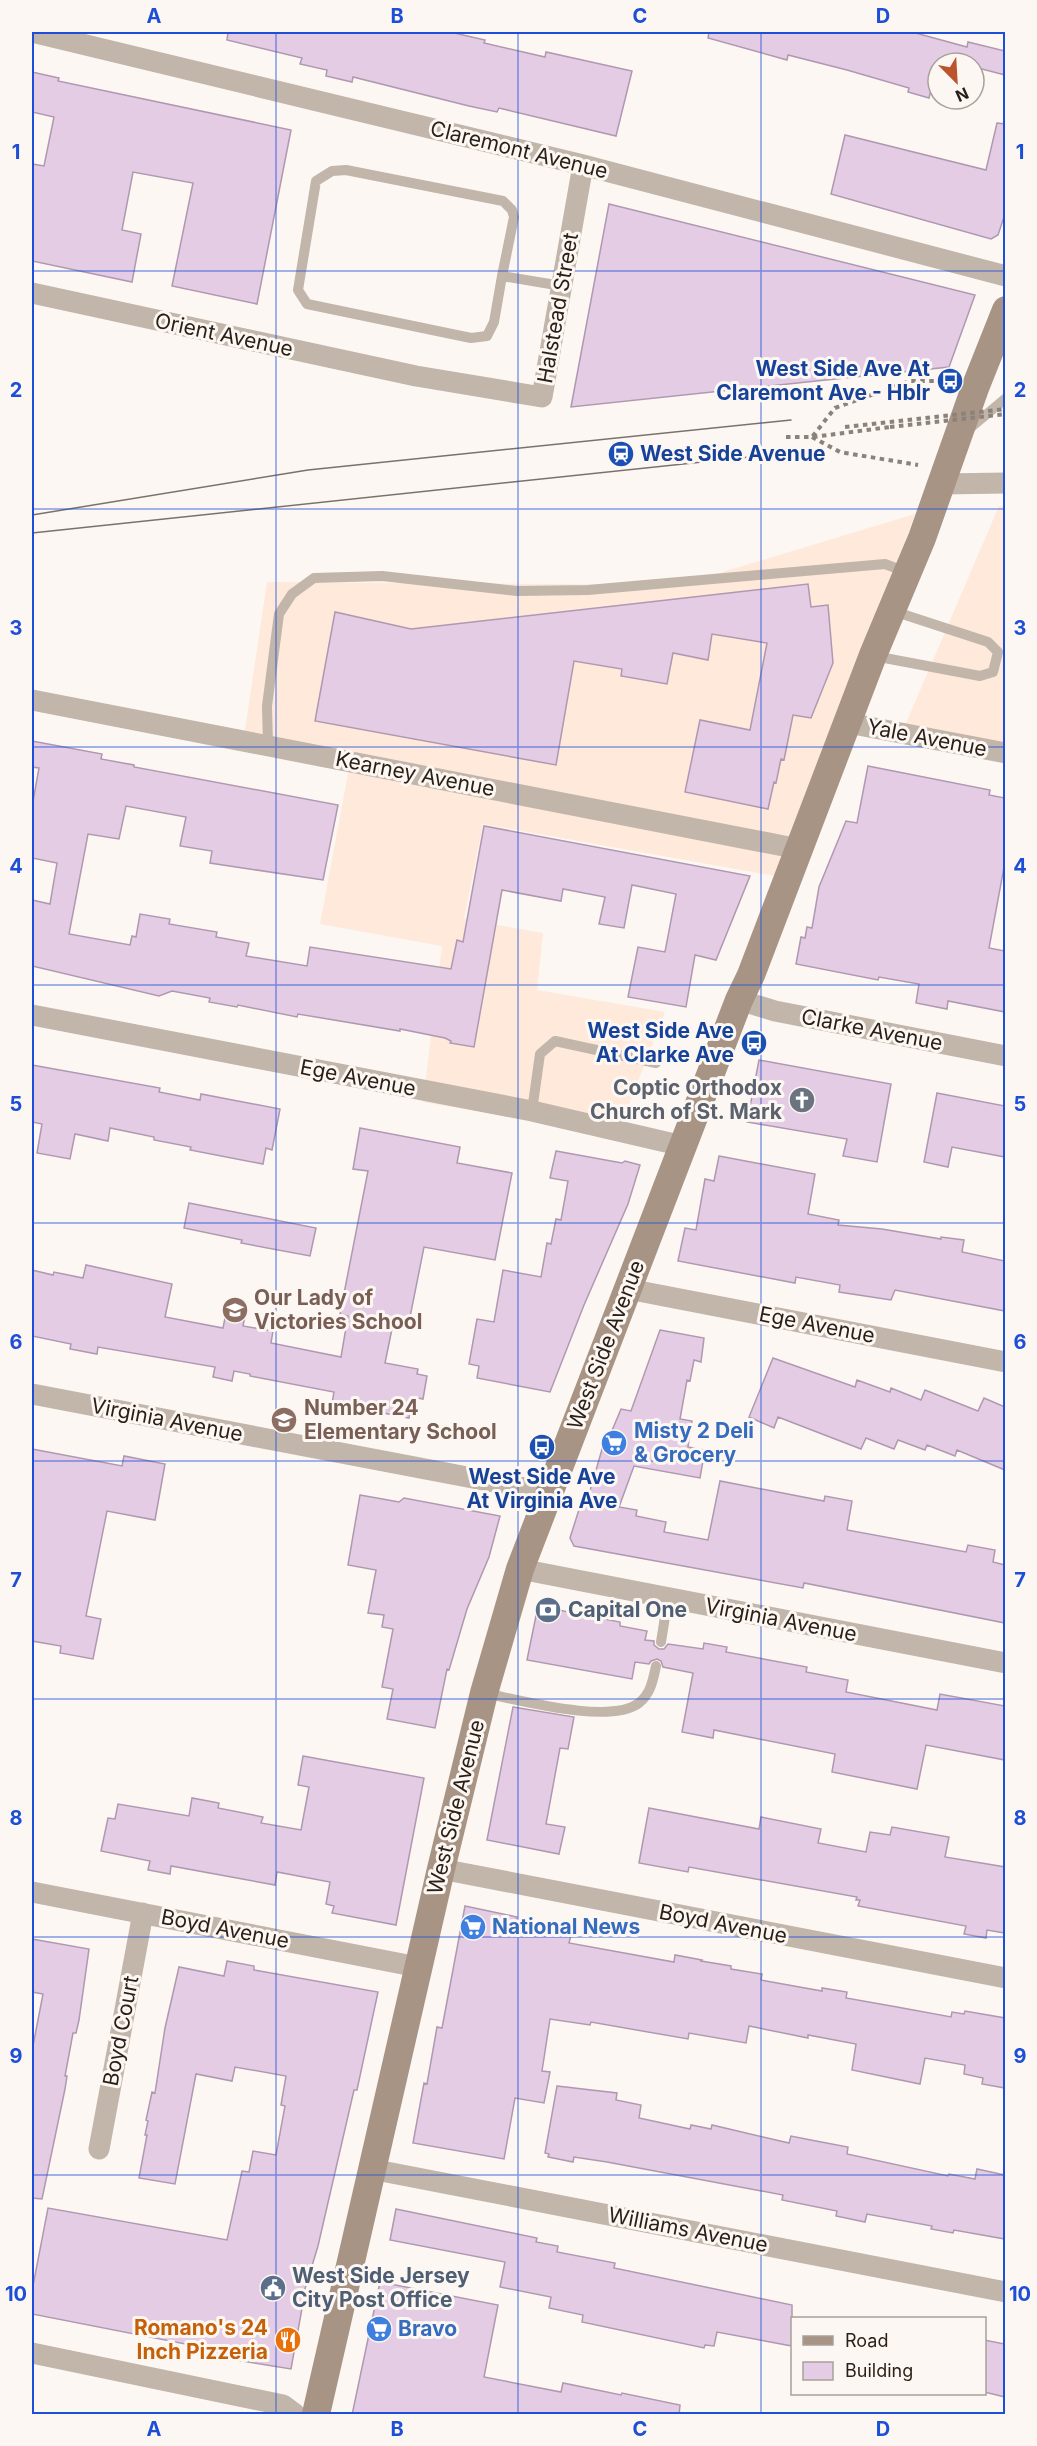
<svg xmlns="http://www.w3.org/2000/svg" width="1037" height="2446" viewBox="0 0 1037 2446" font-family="Inter,sans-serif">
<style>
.industrial{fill:#fee9db}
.building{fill:#e4cce5;stroke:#af98b0;stroke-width:1.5}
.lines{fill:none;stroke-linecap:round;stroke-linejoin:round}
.path{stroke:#8a827b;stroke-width:4;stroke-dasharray:4.5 4.5;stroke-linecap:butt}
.lane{stroke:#c2b5aa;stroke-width:10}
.street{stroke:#c2b5aa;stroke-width:21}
.secondary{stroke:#a89484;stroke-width:28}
.tram{stroke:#7a726a;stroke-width:1.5}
.path-bridge{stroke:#8a827b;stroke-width:4;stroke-dasharray:4.5 4.5;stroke-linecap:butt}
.grid{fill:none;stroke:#1d4ed8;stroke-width:1.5;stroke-opacity:0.55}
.labels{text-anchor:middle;stroke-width:6;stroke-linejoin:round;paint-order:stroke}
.street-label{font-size:21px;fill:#291f16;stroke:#fcf7f2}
.transit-label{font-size:21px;font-weight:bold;fill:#164399;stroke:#fcf7f2;text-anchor:end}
.worship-label{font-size:21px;font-weight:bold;fill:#5b616d;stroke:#fcf7f2;text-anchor:end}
.education-label{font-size:21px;font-weight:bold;fill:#785e54;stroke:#fcf7f2;text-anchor:start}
.shop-label{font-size:21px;font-weight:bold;fill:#366cbe;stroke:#fcf7f2;text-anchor:start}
.service-label{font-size:21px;font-weight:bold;fill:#4e5e75;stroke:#fcf7f2;text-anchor:start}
.food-label{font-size:21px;font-weight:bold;fill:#c56008;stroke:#fcf7f2;text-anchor:end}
.neatline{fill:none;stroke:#1d4ed8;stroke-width:2}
.grid-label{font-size:20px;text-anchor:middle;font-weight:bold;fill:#1d4ed8}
</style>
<rect width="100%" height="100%" fill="#fcf7f2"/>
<path class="industrial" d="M999 506H1005V755L901 735Z
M915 514 781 877 483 824 464 919 543 933 537 990 665 1012 617 1135 423 1102 442 946 320 924 351 758 244 737 267 582 680 585Z"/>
<path class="building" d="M228 32H450L485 40 484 43 545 57 546 52 632 71 616 136 499 108 497 112 469 106 353 77 352 82 326 76 327 70 300 64 302 58 227 40Z
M709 32H912L967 47 968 42 1005 51V75L974 67V63H938L929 98 908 92 909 88 847 70 788 55 787 60 708 38Z
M32 72 59 78 58 81 291 130 257 304 172 286 193 183 133 172 122 230 141 234 132 282 32 261V164L44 166 54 117 32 112Z
M997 123 1005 124V214L998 235 991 239 831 194 845 135 986 170Z
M609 204 975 295 949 367 571 407Z
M808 584 811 607 828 605 833 663 811 718 793 715 784 760 781 759 776 783 774 782 768 809 685 792 700 720 750 730 767 643 712 634 708 660 673 653 667 684 621 676 622 669 574 661 556 765 315 721 335 612 411 629Z
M32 741 102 754 101 759 134 765V767L338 805 323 880 210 863 212 851 180 846 186 817 126 806 119 839 88 834 69 934 130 945 132 936 136 937 140 914 170 919 169 924 217 932 216 937 249 943 246 956 307 966 310 947 451 969 457 940 463 942 484 826 750 876 716 960 695 955 686 1007 628 997 638 947 665 952 676 894 632 885 624 928 599 924 605 897 563 889 561 901 502 890 474 1047 450 1043 451 1041 445 1038 400 1029V1031L298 1014 297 1017 238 1005 237 1007 209 1002 210 998 172 991 159 996 32 966V900L50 904 57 863 32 858V807L39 768 32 767Z
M868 766 990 790 989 795 1005 798V862L989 948 1005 951V1012L948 1001 947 1009 916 1003 919 984 879 977 878 980 796 964 801 937 805 938 807 927 812 928 819 887 846 821 857 823Z
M759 1060 891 1084 877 1162 843 1156 847 1139 747 1122Z
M32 1065 160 1088 159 1092 200 1100 201 1094 280 1109 272 1150 266 1148 263 1164 190 1150 191 1147 154 1140V1137L110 1128 108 1141 75 1134 70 1159 37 1153 42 1124 32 1122Z
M937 1093 1005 1106V1157L952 1147 948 1167 924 1162Z
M360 1128 460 1147 457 1163 512 1173 495 1260 424 1247 408 1327 393 1324 385 1363 418 1369 417 1374 427 1376 423 1399 413 1397 409 1418 332 1403 334 1392 250 1376V1374L234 1371 232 1381 213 1377 215 1367 98 1347 97 1354 70 1349 71 1344 32 1336V1270L53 1275 54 1272 83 1278 86 1265 172 1284 165 1317 223 1328 226 1313 245 1316 243 1326 273 1331 271 1343 341 1357 348 1316 340 1314 368 1171 353 1169Z
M556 1151 622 1163 625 1161 640 1165 628 1204 584 1305 550 1392 477 1378 479 1366 469 1364 477 1319 494 1322 503 1270 541 1277 547 1243 551 1244 556 1219 561 1220 568 1181 550 1178Z
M719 1156 815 1174 808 1214 839 1220 838 1225 882 1229 941 1239V1237L964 1240 962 1252 1005 1261V1311L895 1290 891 1300 839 1292 840 1285 796 1277 795 1283 678 1261 685 1228 696 1230 705 1179 714 1181Z
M189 1203 316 1228 310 1256 241 1243 242 1240 184 1228Z
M660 1330 704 1338 701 1362 694 1360 690 1381 687 1380 680 1419 692 1421 688 1447 705 1450 700 1478 634 1466 619 1507 637 1510 636 1516 666 1522 664 1532 708 1540 720 1481 824 1501 825 1496 852 1501 847 1530 966 1552 968 1545 995 1550 993 1562 1005 1565V1623L804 1583 803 1588 574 1546 570 1538 582 1500 587 1501 605 1439 608 1440 621 1409 631 1411Z
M773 1358 855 1387 857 1380 890 1392 891 1388 921 1400 925 1390 978 1411 984 1398 1005 1407V1470L957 1450 955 1456 927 1445 925 1450 898 1440 894 1449 866 1438 861 1449 778 1417 774 1428 749 1417Z
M32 1449 122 1466 124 1456 165 1464 155 1520 107 1511 86 1616 101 1619 93 1659 60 1653 61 1646 32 1641Z
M360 1495 399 1502 404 1498 500 1516 489 1557 467 1609 449 1670 447 1669 435 1728 387 1719 393 1689 382 1687 393 1629 382 1627 384 1615 368 1613 376 1570 348 1565Z
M538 1606 620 1622V1626L647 1631 645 1640 654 1641V1645L659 1649H664L668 1644 703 1649 704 1643 727 1647 726 1652 807 1667 806 1672 848 1680 846 1692 937 1710 940 1694 1005 1706V1760L926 1745 917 1789 832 1772 835 1754 714 1730 713 1738 682 1732 693 1673 663 1667 661 1661 657 1659 651 1661 649 1664 635 1662 632 1679 527 1660Z
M513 1707 574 1717 568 1749 560 1748 546 1824 565 1827 559 1854 487 1840Z
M303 1756 424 1778 396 1925 332 1913 334 1906 326 1904 330 1882 277 1872 275 1885 171 1866 170 1874 148 1870 150 1861 101 1851 108 1818 115 1819 118 1804 189 1816 192 1798 219 1803 218 1808 263 1817 261 1823 301 1830 309 1787 298 1785Z
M649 1808 759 1829 761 1817 821 1829 818 1843 866 1852 870 1832 890 1835 892 1827 949 1837 945 1857 1005 1867V1933L987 1930 986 1938 964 1934 966 1926 858 1906 860 1900H856L857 1897 689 1867 688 1872 639 1863Z
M465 1906 517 1917 516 1920 572 1931 569 1943 674 1962 675 1955 702 1960 701 1961 731 1966V1969L762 1974 761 1980 822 1991V1988L847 1992 846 1998 897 2007 951 2017 952 2012 964 2014 965 2011 1005 2018V2088L982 2084 983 2078 964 2074 965 2065 925 2058 920 2084 852 2070 856 2044 808 2035V2038L749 2026 746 2043 689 2033 688 2039 591 2022 590 2025 550 2019 542 2071 550 2072 544 2103 515 2098 504 2159 413 2143 424 2083 427 2084 437 2027 442 2028Z
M32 1939 89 1949 79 2020 76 2033H73L65 2076H67L65 2089 42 2199 32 2198V2051L43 1994 32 1992Z
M227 1961 254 1966V1970L378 1992 357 2090H354L318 2246 301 2302 303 2303 291 2369 205 2355 206 2348 32 2314V2291L48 2208 227 2240 242 2171 249 2172 253 2151 276 2155 285 2106 281 2105 286 2076 235 2067 232 2081 196 2074 175 2184 139 2178 147 2135H145L148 2121 146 2120 152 2092 155 2093 165 2028 179 1967 224 1976Z
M557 2086 617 2093 616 2100 641 2105 639 2118 690 2129 691 2125 711 2129 712 2125 789 2143 791 2136 816 2141 848 2147 847 2154 948 2176 949 2174 975 2179 977 2169 1005 2175V2239L954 2230 953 2233 931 2229 932 2226 867 2214 865 2222 836 2216 837 2211 782 2200 783 2195 607 2162 574 2157 573 2162 548 2157 549 2154 545 2153Z
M396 2209 537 2238 536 2242 558 2246 557 2252 615 2263 614 2268 792 2305V2346L717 2332 714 2346 705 2345 704 2348 582 2322 583 2315 549 2308 551 2297 500 2287 505 2262 390 2240Z
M380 2282 498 2305 484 2377 561 2392 563 2383 621 2395 622 2393 680 2405 679 2415H352Z
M984 2340 1005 2344V2397L984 2392Z"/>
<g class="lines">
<path class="path" d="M786 437H812L835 408 910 381H949
M812 437 840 452 918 465
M813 437 890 427"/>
<path class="lane" d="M502 276 494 322 487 336 471 338 307 304 298 290 316 181 332 171 346 170 503 201 512 210 514 217 502 276 562 286
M969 429 1006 398
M874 656 980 676 993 672 998 652 988 642 893 611
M268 746 267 706 279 614 292 594 314 578 382 576 517 591 588 590 885 564 906 572
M532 1111 540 1054 555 1041 656 1063
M661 1642 668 1598
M484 1693C520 1700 610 1725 639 1703 651 1693 653 1680 656 1666"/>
<path class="street" d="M32 32 583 165 1006 276
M32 293 416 376 542 397 583 165
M941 484 1006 483
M32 700 799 849
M848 723 1006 753
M739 1000 775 1011 1006 1056
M32 1015 532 1111 683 1146
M628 1289 1006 1362
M32 1394 551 1493
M520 1569 1006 1663
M441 1869 1006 1978
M32 1892 418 1967
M99 2149 143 1913
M371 2169 1006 2292
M32 2353 283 2405 295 2414"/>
<path class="secondary" d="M316 2414 441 1869 484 1693 520 1569 739 1000 751 975 873 655 922 538 975 388 1006 310"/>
<path class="tram" d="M32 515 308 470 791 420
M32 533 796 452"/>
<path class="path-bridge" d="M845 427 1006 409
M890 427 1006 414"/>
</g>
<path class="grid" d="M276 32V2414M518 32V2414M761 32V2414M32 271H1006M32 509H1006M32 747H1006M32 985H1006M32 1223H1006M32 1461H1006M32 1699H1006M32 1937H1006M32 2175H1006"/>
<defs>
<symbol id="bus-disc" viewBox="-11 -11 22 22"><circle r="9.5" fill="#1a4fb4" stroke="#fcf7f2"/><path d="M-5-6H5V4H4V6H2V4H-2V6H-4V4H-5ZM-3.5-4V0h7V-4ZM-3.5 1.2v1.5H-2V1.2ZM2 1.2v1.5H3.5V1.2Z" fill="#fff"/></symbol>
<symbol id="station-disc" viewBox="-11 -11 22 22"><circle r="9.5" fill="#1a4fb4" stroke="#fcf7f2"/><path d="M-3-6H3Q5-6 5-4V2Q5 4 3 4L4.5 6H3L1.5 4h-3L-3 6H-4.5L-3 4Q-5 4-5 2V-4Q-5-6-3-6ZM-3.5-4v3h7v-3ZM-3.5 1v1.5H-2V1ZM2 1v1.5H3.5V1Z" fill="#fff"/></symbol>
<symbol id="church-disc" viewBox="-11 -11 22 22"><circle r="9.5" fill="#6b7280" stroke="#fcf7f2"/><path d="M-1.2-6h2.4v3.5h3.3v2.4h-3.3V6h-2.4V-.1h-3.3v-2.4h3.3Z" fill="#fff"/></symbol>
<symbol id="school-disc" viewBox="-11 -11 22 22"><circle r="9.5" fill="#8d6e63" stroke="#fcf7f2"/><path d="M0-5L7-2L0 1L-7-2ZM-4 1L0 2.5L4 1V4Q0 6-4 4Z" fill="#fff"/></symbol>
<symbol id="supermarket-disc" viewBox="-11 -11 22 22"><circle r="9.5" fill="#3f7fe0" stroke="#fcf7f2"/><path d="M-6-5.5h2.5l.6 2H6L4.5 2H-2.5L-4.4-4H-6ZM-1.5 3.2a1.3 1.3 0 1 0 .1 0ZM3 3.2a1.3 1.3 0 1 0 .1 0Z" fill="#fff"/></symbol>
<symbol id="bank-disc" viewBox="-11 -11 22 22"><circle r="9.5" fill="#5c6f8a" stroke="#fcf7f2"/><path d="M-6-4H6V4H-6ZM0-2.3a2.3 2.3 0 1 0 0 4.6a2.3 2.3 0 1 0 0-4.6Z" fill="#fff"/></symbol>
<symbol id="civic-disc" viewBox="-11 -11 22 22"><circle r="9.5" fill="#5c6f8a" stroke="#fcf7f2"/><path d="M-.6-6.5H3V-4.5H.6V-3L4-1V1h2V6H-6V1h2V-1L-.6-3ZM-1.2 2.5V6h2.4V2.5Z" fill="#fff"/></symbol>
<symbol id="restaurant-disc" viewBox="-11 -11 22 22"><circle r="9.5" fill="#e8710a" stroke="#fcf7f2"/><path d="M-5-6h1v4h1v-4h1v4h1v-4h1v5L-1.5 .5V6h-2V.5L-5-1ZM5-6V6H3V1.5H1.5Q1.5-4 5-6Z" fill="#fff"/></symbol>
</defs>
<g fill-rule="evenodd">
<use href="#bus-disc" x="935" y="366" width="30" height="30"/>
<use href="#station-disc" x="606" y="439" width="30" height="30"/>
<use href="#bus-disc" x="739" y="1028" width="30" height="30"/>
<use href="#church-disc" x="787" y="1085" width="30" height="30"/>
<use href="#school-disc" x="220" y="1295" width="30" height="30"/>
<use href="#school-disc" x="269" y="1405" width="30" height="30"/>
<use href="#supermarket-disc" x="599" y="1428" width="30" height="30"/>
<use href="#bus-disc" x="527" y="1432" width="30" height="30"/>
<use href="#bank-disc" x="533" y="1595" width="30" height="30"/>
<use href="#supermarket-disc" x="458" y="1912" width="30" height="30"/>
<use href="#civic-disc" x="258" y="2273" width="30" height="30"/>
<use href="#supermarket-disc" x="364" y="2314" width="30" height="30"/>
<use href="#restaurant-disc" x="273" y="2325" width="30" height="30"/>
</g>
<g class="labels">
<g class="street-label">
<text transform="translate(519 150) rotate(14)" y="7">Claremont Avenue</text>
<text transform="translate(558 308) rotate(-80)" y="7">Halstead Street</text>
<text transform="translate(224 335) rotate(12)" y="7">Orient Avenue</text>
<text transform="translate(927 738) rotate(11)" y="7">Yale Avenue</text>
<text transform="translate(415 774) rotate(11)" y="7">Kearney Avenue</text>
<text transform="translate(872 1030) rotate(11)" y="7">Clarke Avenue</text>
<text transform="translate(358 1078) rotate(11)" y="7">Ege Avenue</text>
<text transform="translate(817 1325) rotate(11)" y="7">Ege Avenue</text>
<text transform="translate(606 1345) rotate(-69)" y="7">West Side Avenue</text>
<text transform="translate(167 1420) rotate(11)" y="7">Virginia Avenue</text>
<text transform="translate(781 1620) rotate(11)" y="7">Virginia Avenue</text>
<text transform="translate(456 1807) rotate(-76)" y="7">West Side Avenue</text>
<text transform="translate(723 1924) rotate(11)" y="7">Boyd Avenue</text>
<text transform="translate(225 1929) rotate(11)" y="7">Boyd Avenue</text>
<text transform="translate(121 2031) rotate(-79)" y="7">Boyd Court</text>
<text transform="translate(688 2230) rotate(11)" y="7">Williams Avenue</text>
</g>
<g class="transit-label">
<text x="930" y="376">West Side Ave At<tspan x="930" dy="24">Claremont Ave - Hblr</tspan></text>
<text x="640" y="461" text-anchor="start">West Side Avenue</text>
<text x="734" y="1038">West Side Ave<tspan x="734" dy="24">At Clarke Ave</tspan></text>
<text x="542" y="1484" text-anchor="middle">West Side Ave<tspan x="542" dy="24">At Virginia Ave</tspan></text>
</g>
<g class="worship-label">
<text x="782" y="1095">Coptic Orthodox<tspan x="782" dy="24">Church of St. Mark</tspan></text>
</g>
<g class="education-label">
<text x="254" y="1305">Our Lady of<tspan x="254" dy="24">Victories School</tspan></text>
<text x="304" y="1415">Number 24<tspan x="304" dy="24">Elementary School</tspan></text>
</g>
<g class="shop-label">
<text x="634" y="1438">Misty 2 Deli<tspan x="634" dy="24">&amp; Grocery</tspan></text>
<text x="492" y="1934">National News</text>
<text x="398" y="2336">Bravo</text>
</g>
<g class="service-label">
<text x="568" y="1617">Capital One</text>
<text x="292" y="2283">West Side Jersey<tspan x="292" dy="24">City Post Office</tspan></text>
</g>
<g class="food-label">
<text x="268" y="2335">Romano's 24<tspan x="268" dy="24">Inch Pizzeria</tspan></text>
</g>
</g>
<rect width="1037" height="2446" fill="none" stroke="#fcf7f2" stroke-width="66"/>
<rect x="791" y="2317" width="195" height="78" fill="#fcf7f2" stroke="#a8a19a" stroke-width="1.5"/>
<rect x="803" y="2336" width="30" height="9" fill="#a89484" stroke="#a8a19a" stroke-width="1.5"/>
<text x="845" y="2347" font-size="18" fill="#291f16">Road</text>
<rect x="803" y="2362" width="30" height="18" fill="#e4cce5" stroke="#a8a19a" stroke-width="1.5"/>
<text x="845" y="2377" font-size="18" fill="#291f16">Building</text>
<g transform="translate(956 81) rotate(156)"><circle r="28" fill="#fcf7f2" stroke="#a8a19a" stroke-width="1.5"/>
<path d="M0-4.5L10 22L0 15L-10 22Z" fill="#bb532c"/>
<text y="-9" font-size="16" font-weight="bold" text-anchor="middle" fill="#291f16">N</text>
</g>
<rect x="33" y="33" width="971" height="2380" class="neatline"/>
<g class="grid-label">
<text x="154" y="23">A</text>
<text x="397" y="23">B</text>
<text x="640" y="23">C</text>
<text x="883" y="23">D</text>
<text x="16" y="159">1</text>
<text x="1020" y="159">1</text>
<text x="16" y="397">2</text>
<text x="1020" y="397">2</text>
<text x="16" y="635">3</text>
<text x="1020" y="635">3</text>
<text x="16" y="873">4</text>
<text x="1020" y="873">4</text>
<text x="16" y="1111">5</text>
<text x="1020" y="1111">5</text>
<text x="16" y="1349">6</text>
<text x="1020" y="1349">6</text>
<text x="16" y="1587">7</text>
<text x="1020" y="1587">7</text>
<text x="16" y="1825">8</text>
<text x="1020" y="1825">8</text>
<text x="16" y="2063">9</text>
<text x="1020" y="2063">9</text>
<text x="16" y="2301">10</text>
<text x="1020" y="2301">10</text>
<text x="154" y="2436">A</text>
<text x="397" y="2436">B</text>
<text x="640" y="2436">C</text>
<text x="883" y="2436">D</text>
</g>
</svg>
